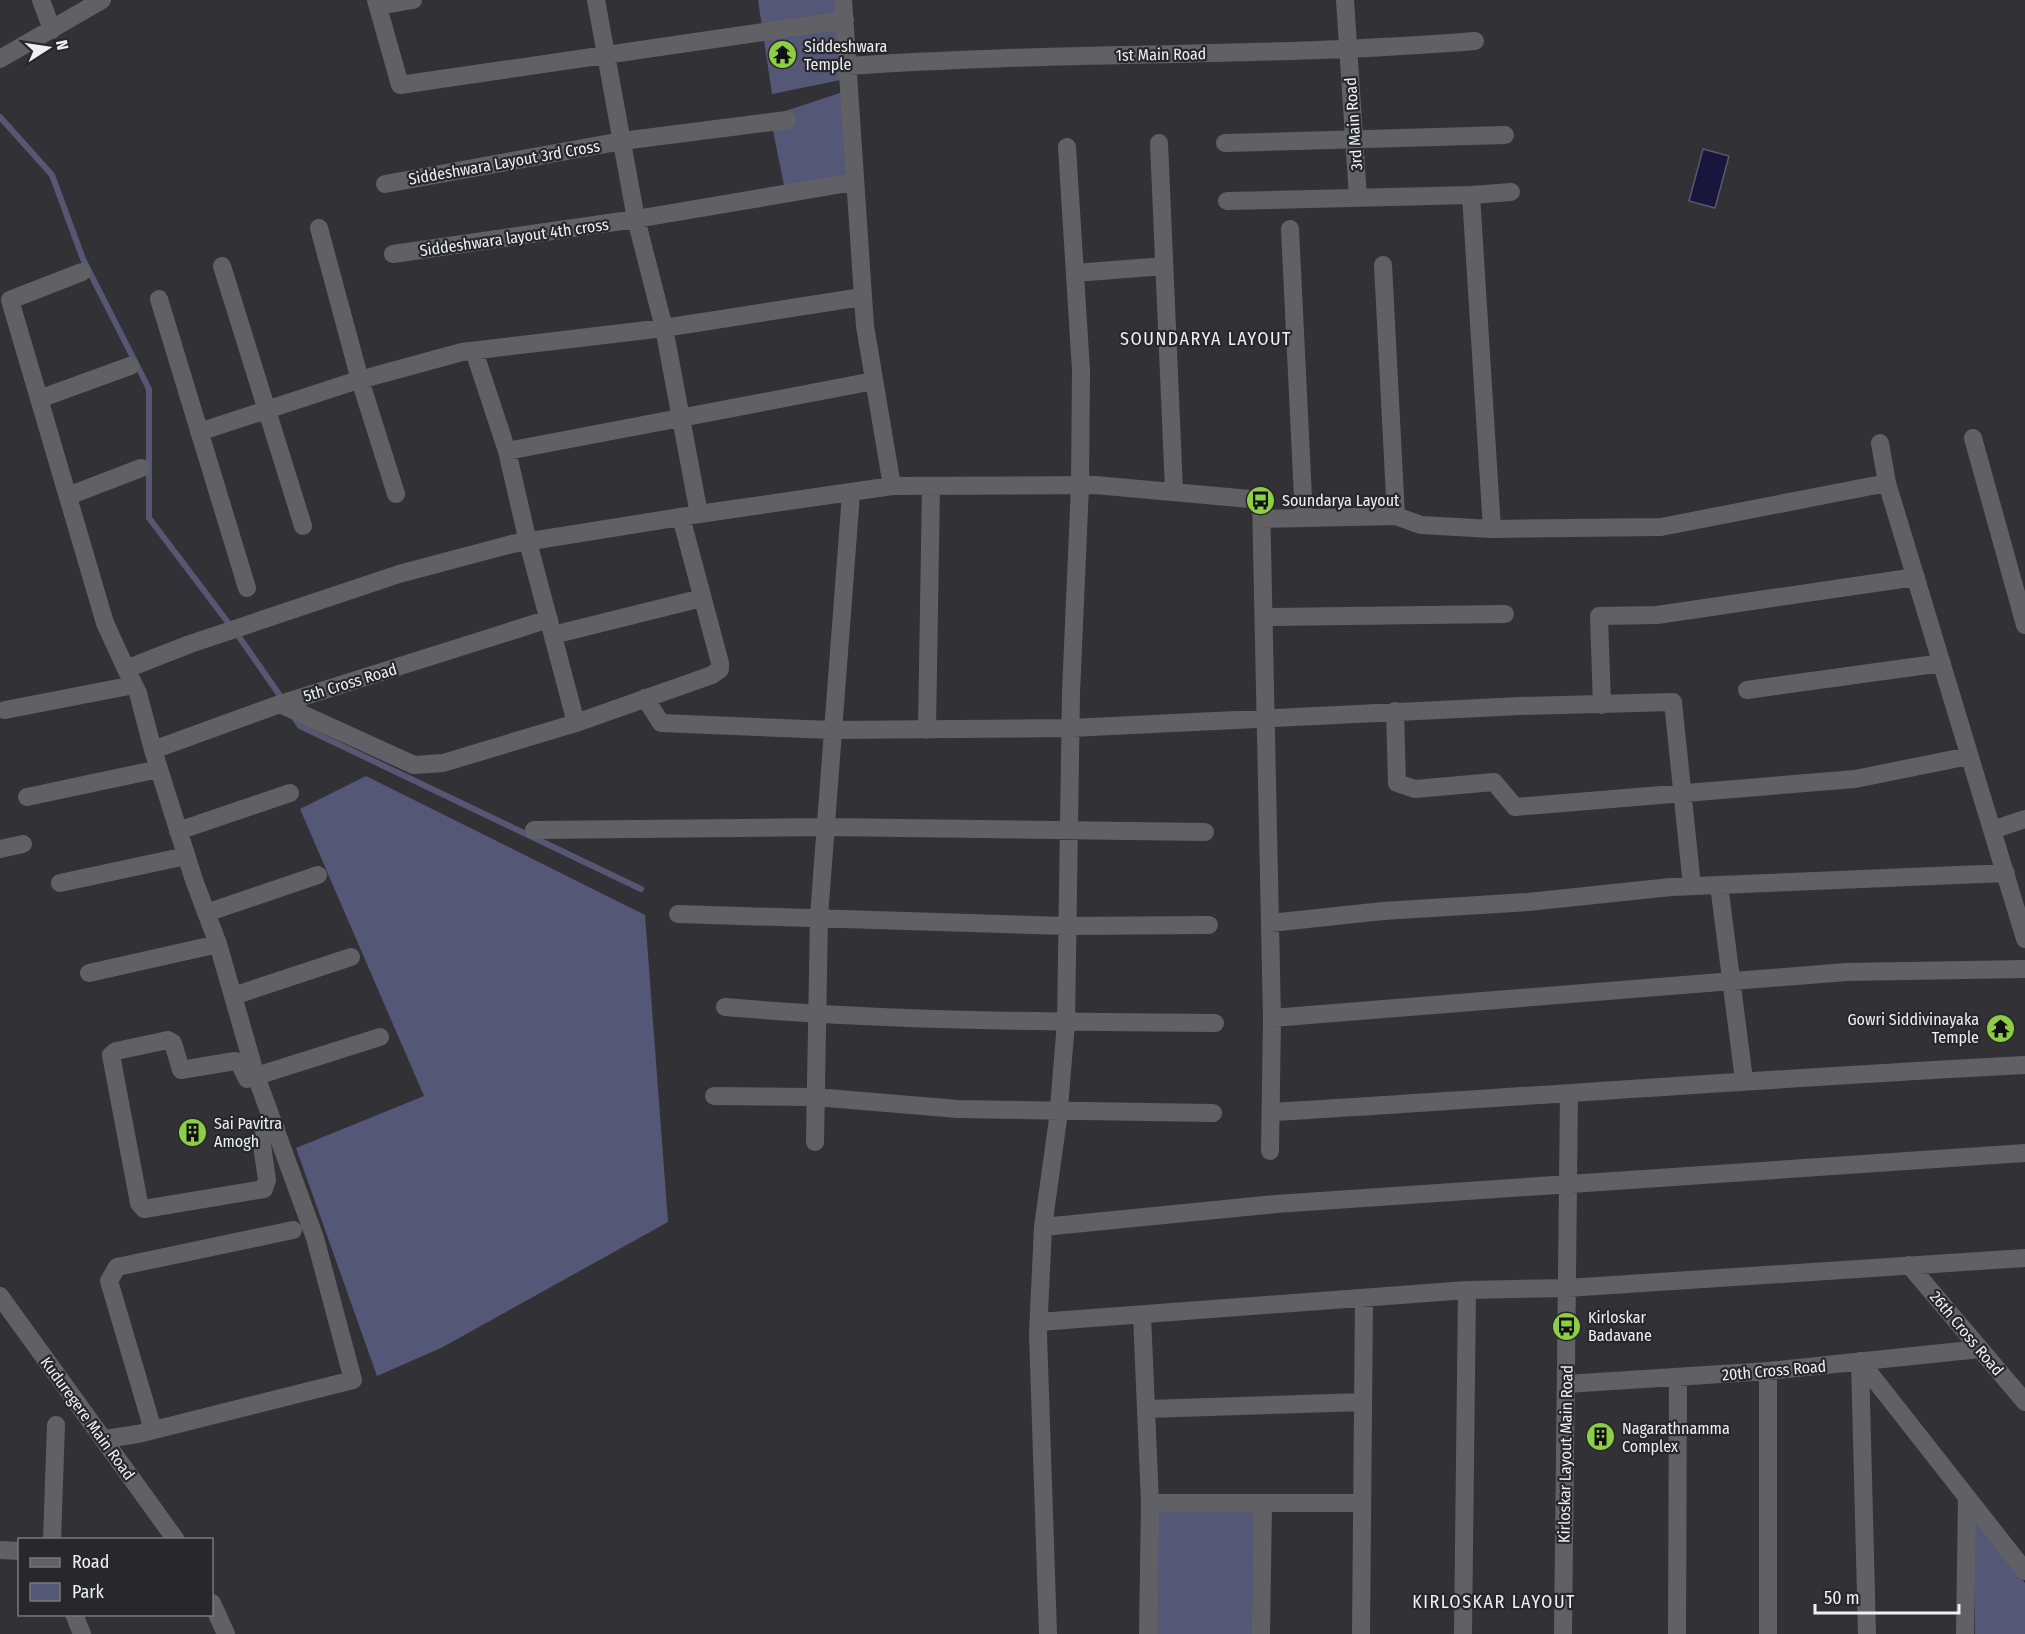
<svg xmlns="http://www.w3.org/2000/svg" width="2025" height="1634" viewBox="0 0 2025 1634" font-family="'Fira Sans Condensed',sans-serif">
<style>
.green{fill:#555777}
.water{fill:#18163d;stroke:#585773;stroke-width:1.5}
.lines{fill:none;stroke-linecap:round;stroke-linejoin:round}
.stream{stroke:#585773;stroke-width:6}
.street{stroke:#616165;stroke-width:18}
.secondary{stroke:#616165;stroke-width:18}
.labels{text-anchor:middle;stroke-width:4.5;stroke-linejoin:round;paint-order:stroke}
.poi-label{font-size:16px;fill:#eff0f2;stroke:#28282c;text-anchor:start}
.street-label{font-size:16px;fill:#eff0f2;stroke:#28282c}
.neighbourhood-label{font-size:18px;letter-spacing:1.5px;fill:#eff0f2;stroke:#28282c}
</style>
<rect width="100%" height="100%" fill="#323236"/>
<path class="green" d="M758 0H835L841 80 772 94Z
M843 92 848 178 785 190 770 116Z
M366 776 645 915 668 1222 441 1348 377 1376 296 1148 424 1096 300 809Z
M1157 1509 1257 1510 1256 1634H1157Z
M1973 1517 2025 1583V1634H1975Z"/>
<path class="water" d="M1703 149 1729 156 1715 208 1689 201Z"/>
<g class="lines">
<path class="stream" d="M0 117 52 175 83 259 149 389V518L242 641 283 700
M293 716 300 726 641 889"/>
<path class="street" d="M41 0 52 30
M376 0 400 85 845 20
M596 0 636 219 664 328 699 514
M843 0 865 326 892 486
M1345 0 1358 198
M378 6 413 0
M0 59 102 0
M848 66C1057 51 1266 58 1475 41
M1159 143 1174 490
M1225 143 1505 135
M385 184 622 141 787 120
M1471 195 1511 192
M1227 201 1471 195 1492 529
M319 228 360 380 396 494
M1290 229 1304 518
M393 254 636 219 854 182
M1383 265 1396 516
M222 266 303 526
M82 272 10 300 105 623 126 669
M1075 273 1164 266
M159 299 247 588
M474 351 507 451 528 542 576 723
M39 399 130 366
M199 432 352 382 462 352 664 328 862 297
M1973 438 2025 625
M1880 443 1887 483 2025 939
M507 451 874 381
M68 496 141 468
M1262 519 1396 516 1421 525 1492 529 1661 527 1887 483
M1264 617 1505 614
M553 635 702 598
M1747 690 1942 663
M645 698 661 723 831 730 1071 728 1520 706 1673 702 1692 886
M280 704 414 765 443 763 576 723 712 675 720 669V663L681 517
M1602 705 1599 616 1657 615 1916 577
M5 710 134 685
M1395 711 1397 783 1415 789 1494 782 1515 807 1855 779 1969 756
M927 730 931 486
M153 750 280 704 549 619
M27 797 159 769
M534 830 826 827 1205 832
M1992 830 2025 819
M178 831 290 793
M0 849 23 844
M60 883 186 856
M1719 885 1744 1080
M206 913 318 875
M678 914 1066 926 1209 925
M1270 923 1383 911 1528 902 1671 887 2006 873
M89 973 218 944
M233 996 351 957
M725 1007C888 1021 1052 1022 1215 1023
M1272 1018 1846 972 2025 969
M714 1096 815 1097 958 1109 1213 1113
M1273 1112C1524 1097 1774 1078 2025 1065
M276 1129 264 1134 261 1138 267 1180 264 1189 144 1209 139 1203 111 1055 116 1051 168 1040 173 1043 181 1070 235 1061 239 1062 247 1079 380 1037
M815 1142 819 916 851 494
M1043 1227 1276 1204 2025 1153
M1909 1265 2025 1402
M1142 1315 1150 1503 1148 1634
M1039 1322 1467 1290 1567 1288 2025 1258
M1860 1361 1867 1634
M1860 1361 2025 1571
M1566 1384 1768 1371 1980 1349
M1147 1409 1363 1402
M153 1430 109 1281 117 1267 293 1230
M105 1439 138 1434 353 1380 315 1238 256 1076 218 944 194 880 153 750 138 693 126 669 190 644 399 574 512 544 699 514 892 486 1095 485 1261 500 1272 1018 1270 1151
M1150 1503H1362
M52 1540 56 1425
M74 1614 82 1634
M1048 1634 1038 1334 1043 1227 1058 1119 1066 1023 1071 693 1080 486 1081 370 1067 147
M1261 1634 1263 1505
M1361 1634 1364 1298
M1463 1634 1467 1290
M1563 1634 1569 1094
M1677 1634 1678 1379
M1768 1634V1371
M1965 1634 1967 1497"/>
<path class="secondary" d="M0 1296 176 1540
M0 1550 20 1551
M212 1603 226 1634"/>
</g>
<defs>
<symbol id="temple-disc" viewBox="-11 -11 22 22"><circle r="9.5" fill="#8dce44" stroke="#28282c"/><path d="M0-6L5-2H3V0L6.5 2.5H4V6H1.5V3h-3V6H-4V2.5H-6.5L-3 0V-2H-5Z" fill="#111"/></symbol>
<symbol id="bus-disc" viewBox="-11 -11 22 22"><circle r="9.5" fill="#8dce44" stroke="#28282c"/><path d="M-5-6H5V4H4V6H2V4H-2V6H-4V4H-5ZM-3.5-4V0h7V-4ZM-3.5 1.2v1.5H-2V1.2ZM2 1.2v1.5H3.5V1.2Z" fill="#111"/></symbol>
<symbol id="building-disc" viewBox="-11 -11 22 22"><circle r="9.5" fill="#8dce44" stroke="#28282c"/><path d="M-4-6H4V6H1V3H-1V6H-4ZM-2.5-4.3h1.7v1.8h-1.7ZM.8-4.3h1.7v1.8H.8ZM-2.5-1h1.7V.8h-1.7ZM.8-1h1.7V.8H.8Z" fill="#111"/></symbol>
</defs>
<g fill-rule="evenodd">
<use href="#temple-disc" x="766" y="38" width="33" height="33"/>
<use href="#bus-disc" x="1244" y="484" width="33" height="33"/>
<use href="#temple-disc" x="1984" y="1012" width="33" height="33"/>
<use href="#building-disc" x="176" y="1116" width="33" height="33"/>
<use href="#bus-disc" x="1550" y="1310" width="33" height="33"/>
<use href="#building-disc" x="1584" y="1420" width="33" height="33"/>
</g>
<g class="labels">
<g class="poi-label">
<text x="804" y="52">Siddeshwara<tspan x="804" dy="18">Temple</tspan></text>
<text x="1282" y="506">Soundarya Layout</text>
<text x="1979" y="1025" text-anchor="end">Gowri Siddivinayaka<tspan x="1979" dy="18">Temple</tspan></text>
<text x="214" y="1129">Sai Pavitra<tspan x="214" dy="18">Amogh</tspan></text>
<text x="1588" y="1323">Kirloskar<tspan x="1588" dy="18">Badavane</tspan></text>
<text x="1622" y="1434">Nagarathnamma<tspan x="1622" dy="18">Complex</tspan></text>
</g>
<g class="street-label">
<text transform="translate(1161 54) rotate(-1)" y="6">1st Main Road</text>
<text transform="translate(1353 124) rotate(-94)" y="6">3rd Main Road</text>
<text transform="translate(504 162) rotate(-10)" y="6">Siddeshwara Layout 3rd Cross</text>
<text transform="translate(514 237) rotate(-8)" y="6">Siddeshwara layout 4th cross</text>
<text transform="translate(350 682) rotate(-17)" y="6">5th Cross Road</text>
<text transform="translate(1967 1333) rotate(50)" y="6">26th Cross Road</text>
<text transform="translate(1774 1370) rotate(-5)" y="6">20th Cross Road</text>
<text transform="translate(88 1418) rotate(54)" y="6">Kuduregere Main Road</text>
<text transform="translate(1565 1454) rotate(-89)" y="6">Kirloskar Layout Main Road</text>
</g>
<g class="neighbourhood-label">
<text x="1206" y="345">SOUNDARYA LAYOUT</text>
<text x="1494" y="1608">KIRLOSKAR LAYOUT</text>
</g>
</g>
<rect x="18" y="1538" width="195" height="78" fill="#28282c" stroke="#78787b" stroke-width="1.5"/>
<rect x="30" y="1558" width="30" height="9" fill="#616165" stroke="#78787b" stroke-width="1.5"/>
<text x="72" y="1568" font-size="18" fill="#eff0f2">Road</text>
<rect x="30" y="1583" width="30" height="18" fill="#555777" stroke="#78787b" stroke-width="1.5"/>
<text x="72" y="1598" font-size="18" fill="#eff0f2">Park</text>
<g transform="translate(48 48) rotate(78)" stroke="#28282c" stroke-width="4.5" paint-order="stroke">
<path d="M0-4.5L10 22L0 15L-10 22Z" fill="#eff0f2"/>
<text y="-9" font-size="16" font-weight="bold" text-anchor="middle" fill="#eff0f2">N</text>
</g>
<path d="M1815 1604v9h144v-9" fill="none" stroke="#eff0f2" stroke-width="3"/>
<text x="1824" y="1604" font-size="18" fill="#eff0f2" stroke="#28282c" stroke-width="4.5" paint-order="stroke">50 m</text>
</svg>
